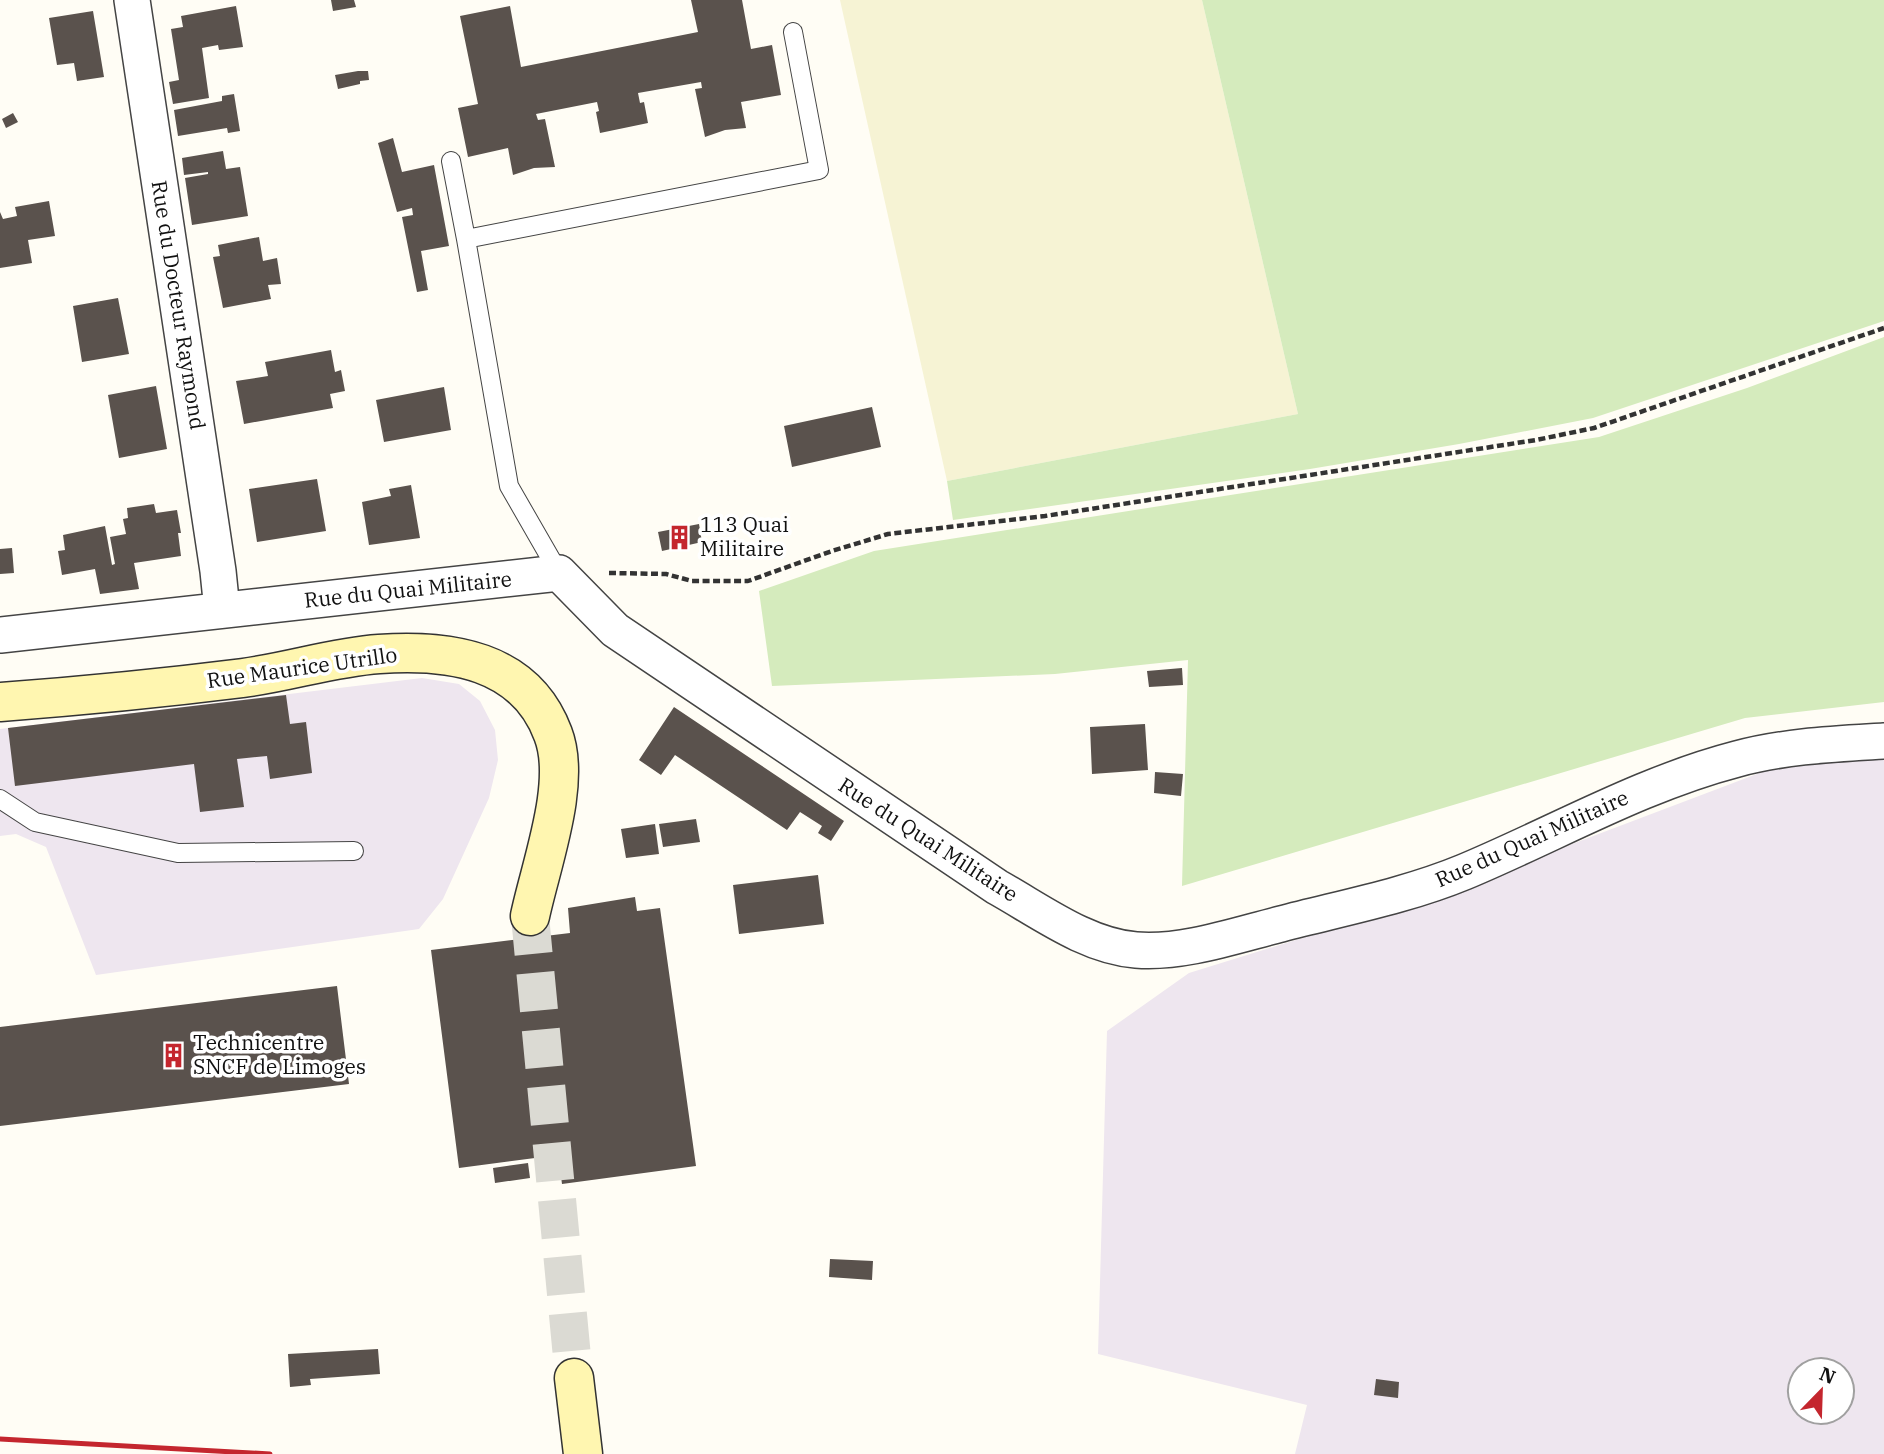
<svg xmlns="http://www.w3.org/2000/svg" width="1884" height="1454" viewBox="0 0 1884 1454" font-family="'IBM Plex Serif',serif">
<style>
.industrial{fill:#eee6ef;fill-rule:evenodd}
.farmland{fill:#f6f3d4}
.green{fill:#d5ebbd}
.building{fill:#5a524d}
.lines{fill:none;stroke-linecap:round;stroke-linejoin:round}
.secondary-tunnel{stroke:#dbdad3;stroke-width:38;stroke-dasharray:38 19;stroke-linecap:butt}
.lane-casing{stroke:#444;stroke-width:20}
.street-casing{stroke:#444;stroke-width:38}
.secondary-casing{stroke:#333;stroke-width:41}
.path{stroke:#333;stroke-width:4.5;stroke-dasharray:7 3.5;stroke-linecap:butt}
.lane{stroke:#fff;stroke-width:18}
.street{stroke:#fff;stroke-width:35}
.secondary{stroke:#fff6b0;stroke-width:38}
.rail{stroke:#c4262e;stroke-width:5}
.labels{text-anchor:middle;stroke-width:7;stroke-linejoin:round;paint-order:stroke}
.street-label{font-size:21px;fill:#111;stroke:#fff}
.poi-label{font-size:21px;fill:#111;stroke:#fff;text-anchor:start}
</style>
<rect width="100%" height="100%" fill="#fffdf5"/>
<path class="industrial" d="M422 678 459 684 480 701 495 730 498 760 489 798 443 899 419 929 96 975 46 847 16 834 0 836V729Z
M1884 750V1454H1295L1307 1405 1098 1354 1107 1031 1189 973 1422 901 1812 753ZM1800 1370H1842V1412H1800Z"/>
<path class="farmland" d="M840 0H1202L1298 414 947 481Z"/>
<path class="green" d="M1202 0H1884V321L1593 418 1459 444 1310 469 953 520 947 481 1298 414Z
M1884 337V702L1745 718 1182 886 1188 660 1055 674 772 686 759 591 874 551 1599 437 1747 388Z"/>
<path class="building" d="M331 0H354L356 7 333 11Z
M691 0H742L751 49 772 45 781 95 741 102 746 128 725 130 705 137 695 89 702 88 701 82 638 93 640 103 644 102 648 123 600 133 596 112 599 111 597 102 536 114 538 120 545 119 555 167 534 168 513 175 508 148 468 157 458 108 478 104 460 16 510 6 521 67 698 32Z
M236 6 243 47 219 50 218 45 202 48 209 98 173 104 169 82 179 80 171 29 183 27 181 16Z
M93 11 104 77 77 81 74 63 57 65 49 18Z
M358 71H368L369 80 360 81V84L338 89 335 75Z
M234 94 240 131 228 133 227 128 178 136 174 110 222 101V96Z
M13 113 18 122 6 128 2 119Z
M393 138 402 172 434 165 449 246 421 251 428 290 417 292 402 217 413 215 412 208 397 212 378 143Z
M223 151 226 169 240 167 248 216 192 225 185 178 208 174V172L184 175 182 158Z
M49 201 55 236 28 240 32 263 0 268V212L3 219 17 216 15 207Z
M259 237 263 261 277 258 281 284 268 285 271 299 223 308 213 257 220 256 218 245Z
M118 298 129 354 82 362 73 306Z
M331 350 335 372 341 370 345 391 330 394 333 408 244 424 236 381 268 376 265 362Z
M156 386 167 449 119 458 108 395Z
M444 387 451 430 384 442 376 400Z
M872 407 881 447 792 467 784 426Z
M317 479 326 531 257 542 249 489Z
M411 485 420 538 369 545 362 502 391 496 389 489Z
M154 504 156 513 177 510 181 533H178L181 556 134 563 139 589 100 594 95 569 62 575 58 551 65 550 63 535 105 526 112 565 115 564 110 537 126 534 123 519 128 518 127 508Z
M699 524 702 542 662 551 658 532Z
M12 548 14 573 0 574V549Z
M1182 668 1183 685 1149 687 1147 671Z
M286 695 290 724 306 722 312 773 270 779 267 756 237 759 244 807 200 812 194 764 15 786 8 728Z
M674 707 844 821 831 841 818 833 822 826 800 812 787 830 675 755 661 775 639 760Z
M1145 724 1148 770 1092 774 1090 727Z
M1155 772 1183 774 1181 796 1154 793Z
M696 819 700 842 663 847 659 824Z
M655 824 659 854 626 858 621 829Z
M818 875 824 924 739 934 733 885Z
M635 897 637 911 660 908 696 1166 562 1184 558 1155 459 1168 431 950 570 933 568 908Z
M337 986 349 1084 0 1126V1027Z
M528 1163 530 1178 495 1183 493 1168Z
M830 1259 873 1261 872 1280 829 1277Z
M378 1349 380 1374 310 1379 311 1385 290 1387 288 1354Z
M1376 1379 1399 1382 1398 1398 1374 1395Z"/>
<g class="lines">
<path class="secondary-tunnel" d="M530 916 574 1378"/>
<defs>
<path id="lane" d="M451 161 466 239
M559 573 509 486 466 239 819 170 793 32
M0 799 35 822 178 853 354 851"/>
<path id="street" d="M132 0 218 571 222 610
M0 635 559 573 615 630 997 887C1040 911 1086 946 1136 950 1182 954 1237 935 1281 924 1342 908 1406 896 1464 872 1555 834 1641 784 1737 759 1785 746 1835 744 1884 741"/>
<path id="secondary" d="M0 702C81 696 163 688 243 678 289 672 334 657 379 654 449 649 525 659 553 734 572 783 541 864 530 916
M574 1378 583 1454"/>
</defs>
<use href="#lane" class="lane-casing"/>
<use href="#street" class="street-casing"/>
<use href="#secondary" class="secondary-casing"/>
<path class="path" d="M609 573 666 574 692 581H748L832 551 888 534 1045 516 1536 440 1594 428 1884 328"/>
<use href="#lane" class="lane"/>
<use href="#street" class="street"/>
<use href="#secondary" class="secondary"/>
<path class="rail" d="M0 1439 270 1454"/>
</g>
<defs>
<symbol id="building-bare" viewBox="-9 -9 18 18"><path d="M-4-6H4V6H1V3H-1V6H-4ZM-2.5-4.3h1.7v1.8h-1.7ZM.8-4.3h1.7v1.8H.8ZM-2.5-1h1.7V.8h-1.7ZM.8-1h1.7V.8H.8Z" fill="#c4262e" stroke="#fff" stroke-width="2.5" paint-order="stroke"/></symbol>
</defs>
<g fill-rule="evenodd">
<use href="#building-bare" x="662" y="520" width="35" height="35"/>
<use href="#building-bare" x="156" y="1038" width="35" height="35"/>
</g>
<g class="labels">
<g class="street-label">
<text transform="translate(178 305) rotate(81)" y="7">Rue du Docteur Raymond</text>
<text transform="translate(408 590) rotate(-6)" y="7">Rue du Quai Militaire</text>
<text transform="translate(302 668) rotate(-8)" y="7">Rue Maurice Utrillo</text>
<text transform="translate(1532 839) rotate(-24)" y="7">Rue du Quai Militaire</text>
<text transform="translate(928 840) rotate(33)" y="7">Rue du Quai Militaire</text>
</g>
<g class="poi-label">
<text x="700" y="532">113 Quai<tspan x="700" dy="24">Militaire</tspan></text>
<text x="193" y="1050">Technicentre<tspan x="193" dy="24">SNCF de Limoges</tspan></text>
</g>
</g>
<g transform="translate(1821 1391) rotate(23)"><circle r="33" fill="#ffffff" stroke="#a0a0a0" stroke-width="2"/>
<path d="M0-5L12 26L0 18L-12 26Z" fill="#c4262e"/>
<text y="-10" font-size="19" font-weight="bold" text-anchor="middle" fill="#111111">N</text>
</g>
</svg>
